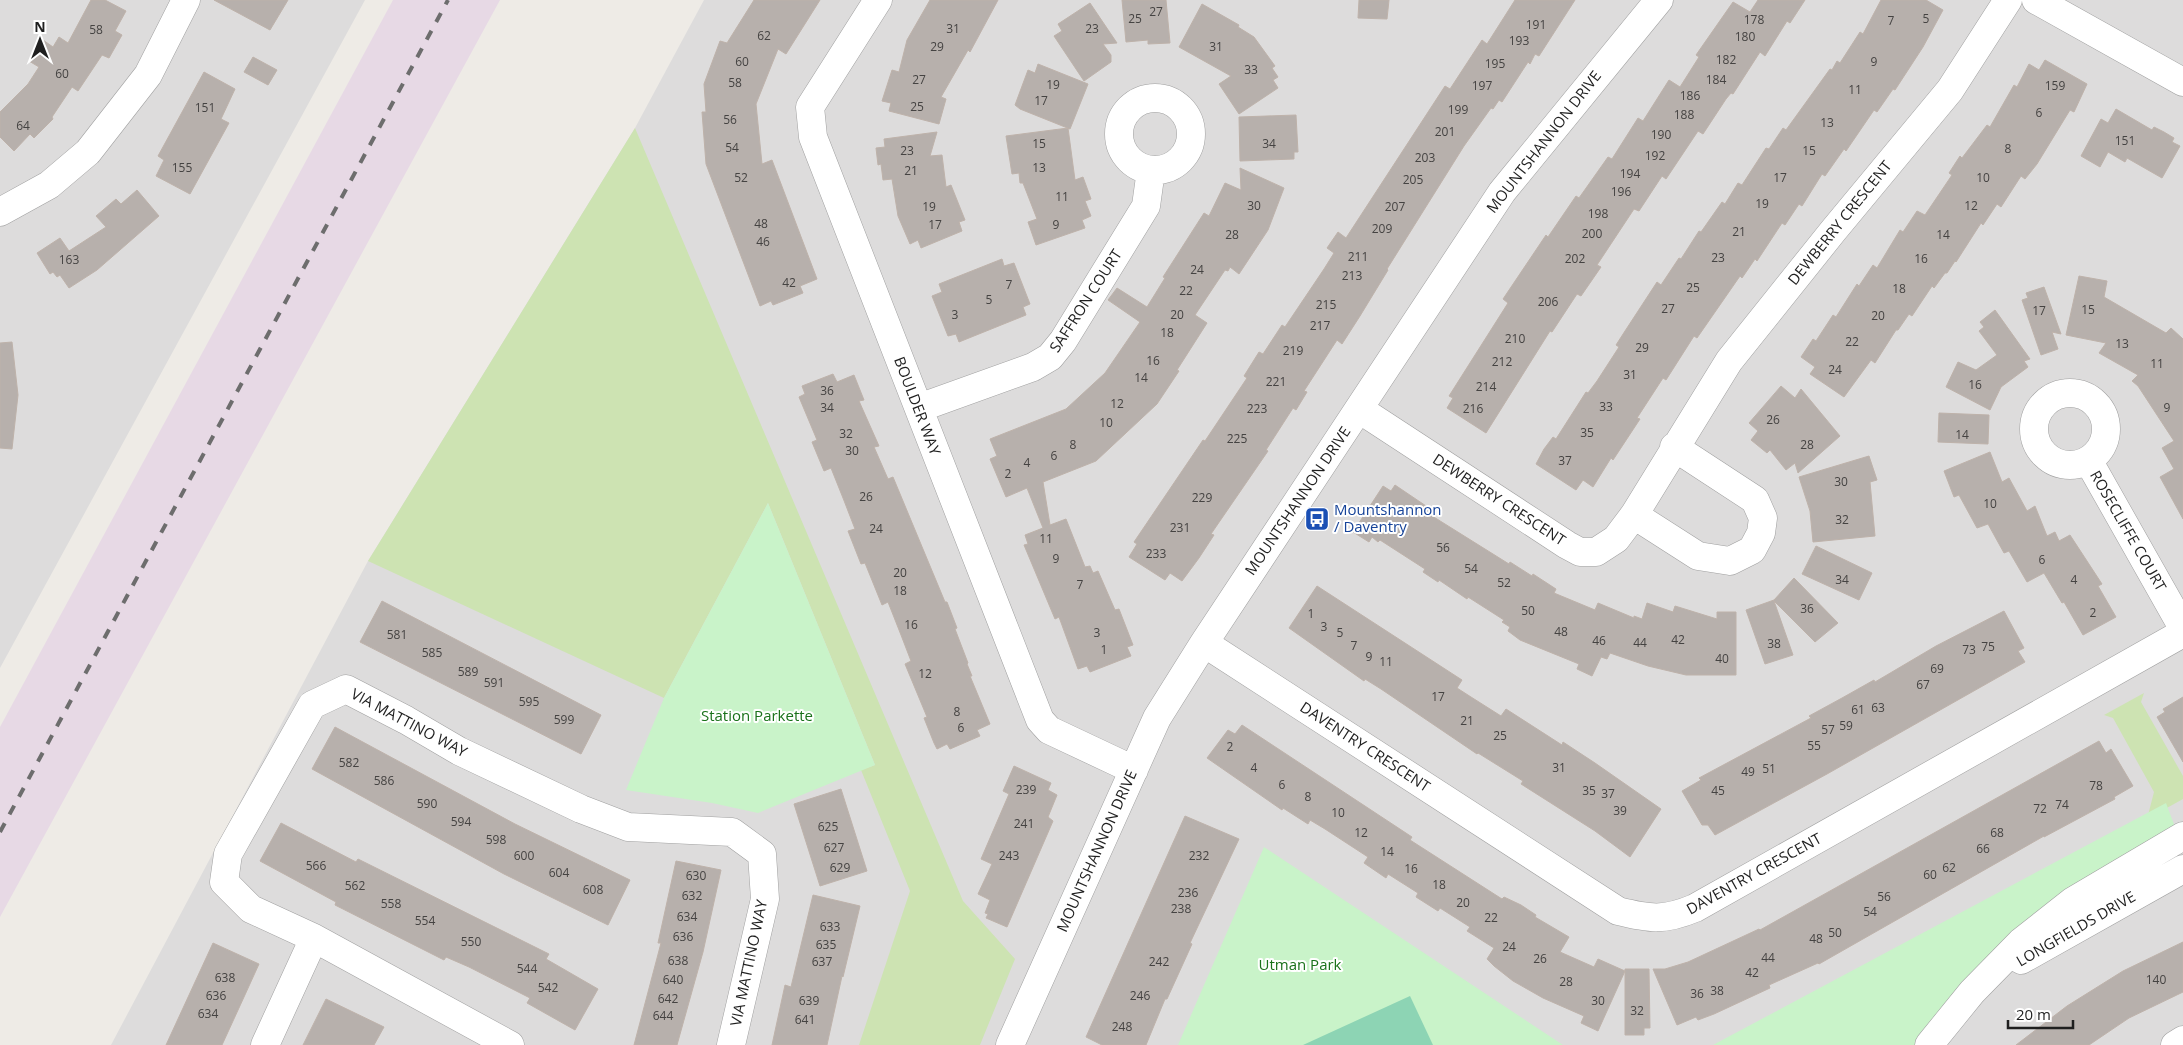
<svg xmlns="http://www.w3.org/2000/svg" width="2183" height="1045" viewBox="0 0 2183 1045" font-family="'Open Sans',sans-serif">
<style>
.residential{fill:#dddcdc}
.industrial{fill:#e7d9e5}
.grass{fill:#cde3b2}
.park{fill:#c9f3c9}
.pitch{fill:#8dd4b4}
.building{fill:#b7b0ac;stroke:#beb2aa}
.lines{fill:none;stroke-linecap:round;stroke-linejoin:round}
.minor-casing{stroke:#a0a0a0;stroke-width:29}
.minor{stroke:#fff;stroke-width:28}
.rail{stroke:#6d6d6d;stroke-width:4;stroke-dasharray:10 10;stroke-linecap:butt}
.labels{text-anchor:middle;stroke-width:4;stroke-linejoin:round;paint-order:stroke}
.number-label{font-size:12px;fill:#454342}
.street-label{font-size:15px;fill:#1f1f1f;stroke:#fff}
.transit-label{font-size:15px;fill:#164399;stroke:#fff;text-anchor:start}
.park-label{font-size:15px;fill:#19711a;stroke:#fff}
</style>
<rect width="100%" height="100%" fill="#eeebe6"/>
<path class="residential" d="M0 0H365L0 668Z
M704 0H2183V1045H111L368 561 635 128Z"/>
<path class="industrial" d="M393 0H500L0 917V727Z"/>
<path class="grass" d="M635 128 963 901 1015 959 980 1045H859L910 891 861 770 875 765 768 503 664 698 368 561Z
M2144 693 2141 702 2183 776V799L2147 819 2154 792 2113 718 2104 715Z"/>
<path class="park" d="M768 503 875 765 758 813 712 803 626 790 664 698Z
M2166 803 2175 827 1916 1045H1713Z
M1264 847 1563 1045H1178Z"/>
<path class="pitch" d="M1410 996 1433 1045H1303Z"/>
<path class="building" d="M91 0H105L126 11 115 31 122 35 109 58 102 55 78 91 72 87 52 117 53 119 34 138 30 134 14 151 0 137V112L28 84 39 67 29 61 43 40 53 47 59 37 68 43Z
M214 0H288L270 30Z
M754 0H820L786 54 778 49 756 104 762 164 772 160 817 279 800 286 803 293 773 305 771 301 760 306 706 164 702 112H706L704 84 720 41 727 43Z
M930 0H998L970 52 968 50 941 97 946 99 939 124 889 111 891 103 882 101 892 70 899 72 907 40Z
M1122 0H1166L1170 43 1148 44V40L1126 42Z
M1359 0H1389L1387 19 1358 18Z
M1515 0H1575L1539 56 1535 54 1530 64 1528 62 1502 102 1499 100 1493 109 1491 108 1464 146 1387 269 1388 270 1360 316 1342 344 1337 340 1304 391 1307 392 1296 410 1293 408 1266 450 1268 451 1211 534 1214 535 1199 558 1182 581 1170 573 1165 580 1129 557 1137 544 1134 542 1203 440 1205 441 1247 378 1244 376 1259 352 1263 354 1282 325 1285 327 1324 269 1334 253 1327 248 1338 232 1346 238 1445 86 1450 89 1482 40 1487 44Z
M1758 0H1805L1790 23 1787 21 1765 56 1760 52 1733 94 1731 93 1726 99 1703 134 1698 131 1666 179 1662 176 1639 211 1634 209 1597 265 1601 267 1581 296 1577 294 1552 332 1550 331 1486 433 1447 408 1453 398 1449 396 1508 303 1503 299 1546 235 1548 237 1576 196 1579 198 1608 157 1612 159 1638 118 1643 121 1669 80 1680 87 1699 57 1696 55 1733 2 1750 12Z
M1881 0H1926L1943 10 1923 47 1895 90 1893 89 1877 112 1874 110 1846 151 1844 149 1825 176 1822 174 1802 206 1799 204 1785 225 1782 223 1757 261 1755 259 1742 278 1740 276 1697 338 1694 336 1666 380 1663 378 1637 418 1640 419 1613 460 1611 458 1593 487 1583 480 1576 490 1536 464 1544 449 1553 437 1556 439 1586 392 1588 393 1597 381 1619 347 1616 345 1625 331 1657 282 1661 285 1679 258 1681 259 1699 231 1701 232 1722 202 1725 204 1738 183 1742 185 1766 148 1769 149 1783 128 1786 130 1830 69 1832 70 1837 61 1840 63 1860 32 1863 34Z
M1090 3 1117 43 1103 44 1111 55V62L1084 81 1054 36 1062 31 1058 24Z
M1202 4 1239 25 1238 27 1254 37 1275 66 1272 68 1278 77 1273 80 1278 88 1239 114 1219 84 1231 76 1179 47Z
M253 57 277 70 268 85 244 72Z
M2045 60 2087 84 2074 112 2070 110 2037 164 2025 179 2021 176 2001 207 1997 204 1983 225 1981 223 1956 262 1955 261 1947 273H1945L1934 288 1932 286 1912 316 1909 314 1898 330H1896L1875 363 1871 360 1844 397 1810 374 1815 367 1801 357 1813 339 1816 341 1833 315 1836 317 1857 284 1859 286 1873 265 1877 268 1900 230 1903 232 1917 211 1925 215 1952 175 1949 173 1960 156 1962 158 1987 125 1990 127 2014 85 2017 87 2029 64 2039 70Z
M1038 64 1088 84 1070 129 1020 109 1015 105 1028 70 1035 73Z
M204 72 235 89 221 119 229 123 190 194 156 176 164 160 158 156Z
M2116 109 2152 130 2154 127 2164 132 2174 138 2172 142 2180 146 2162 178 2127 158 2125 162 2108 152 2100 167 2081 156 2101 119 2108 123Z
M1296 115 1298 152H1294V159L1240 161 1239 117Z
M1068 128 1075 180 1083 177 1091 199 1085 201 1091 216 1082 220 1085 228 1036 245 1028 222 1037 219 1023 183H1020L1019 173 1012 174 1006 136Z
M937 132 930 156 942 155 946 187 951 185 965 220 959 222 962 231 921 248 918 240 910 244 898 216 892 179 883 180 881 164 878 165 876 148 885 147 884 139Z
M1240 168 1284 188 1268 230 1239 274 1230 267 1228 271 1225 270 1195 315 1207 323 1177 370 1179 371 1157 404 1096 461 1043 482 1050 525 1066 519 1085 567 1090 566 1093 573 1098 571 1115 610 1119 609 1133 645 1127 647 1131 656 1090 672 1087 666 1078 669 1059 617 1055 619 1024 545 1028 544 1025 535 1043 528 1027 488 1006 497 990 459 997 456 990 439 1066 409 1105 373 1140 322 1108 300 1117 288 1147 307 1165 278 1163 277 1204 213 1209 216 1225 183 1241 190Z
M137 190 159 216 97 270 69 288 60 275 57 277 53 272 50 274 37 253 60 238 69 251 106 227 96 216 116 199 121 204Z
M1002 259 1004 266 1014 263 1030 304 1023 307 1026 315 959 342 956 334 948 336 932 296 942 292 939 284Z
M2079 276 2107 281 2104 297 2166 333 2171 328 2183 339V519L2160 477 2174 469 2162 448 2174 441 2138 386 2132 381 2138 375 2099 353 2106 343 2066 335Z
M2044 287 2061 334 2052 332 2058 349 2041 355 2022 300 2028 298 2026 293Z
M1995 310 2030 359 2024 361 2028 367 2001 387 1990 410 1946 387 1958 362 1976 370 1997 355 1979 331 1984 327 1980 322Z
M12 342 18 395 12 449 0 448V343Z
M833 374 837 382 854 375 864 400 859 401 879 446 874 447 888 479 893 477 945 602H947L957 628 955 629 968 663 967 664 972 676H970L990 724 977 730 980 736 950 749 947 744 937 749 934 743 924 718 927 717 905 664 911 661 901 635 888 602 882 605 865 563 861 564 848 531 855 529 843 498 831 468 824 471 812 442 817 440 799 397 805 394 802 386Z
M1781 386 1795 398 1801 389 1840 436 1798 473 1795 463 1786 470 1770 450 1767 453 1751 440 1758 431 1749 423Z
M1939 413 1989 415 1988 444 1938 442Z
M1990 452 2002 482 2009 478 2027 511 2035 506 2047 536 2055 532 2059 541 2070 535 2102 584 2098 586 2116 617 2083 635 2064 602 2062 603 2044 573 2027 582 2009 551 2004 553 1988 524 1977 528 1959 495 1954 497 1944 471Z
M1869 456 1877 480 1870 482 1875 536 1813 542 1810 511 1799 477Z
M1395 485 1432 510 1429 514 1509 564 1510 562 1532 576 1533 574 1556 589 1554 593 1595 610 1598 603 1634 618V616L1642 619 1647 603 1673 612 1675 606 1717 619V612H1736V675H1686L1648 666 1610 653 1607 659 1601 657 1592 676 1577 669 1579 664 1520 640 1508 631 1510 627 1502 622 1504 620 1468 597 1467 599 1439 580 1438 582 1423 572 1425 569 1380 540 1378 542 1372 537 1369 542 1353 532 1383 486 1391 491Z
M1816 546 1872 573 1859 600 1802 574Z
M1794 578 1838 623 1815 642 1774 601 1793 655 1765 664 1746 610 1774 600Z
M1317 586 1462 680 1457 688 1471 697 1501 716 1506 709 1562 745 1563 742 1595 763 1661 809 1630 857 1595 831 1521 784 1523 781 1478 753 1477 754 1381 689 1365 679 1364 681 1289 628Z
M382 601 601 715 581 754 360 642Z
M2004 611 2024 648 2018 651 2025 662 1827 774 1715 835 1708 825H1702L1682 791 1701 780 1699 778 1811 718 1809 716 1842 698 1874 680 1875 682 1936 646Z
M2183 697V762L2157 717 2165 712 2163 709Z
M1242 725 1412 837 1410 840 1502 899 1504 897 1521 905 1536 915 1535 917 1569 937 1560 952 1594 967 1598 959 1625 971 1598 1031 1581 1023 1584 1016 1543 998 1513 981 1494 966 1487 959 1494 948 1467 931 1470 927 1440 908 1438 911 1416 897 1418 893 1388 874 1386 878 1364 863 1368 857 1325 829 1310 820 1308 824 1283 808 1282 810 1207 758 1228 730 1235 734Z
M335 727 515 824 630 880 608 925 504 874 312 769Z
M2099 741 2106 753 2111 749 2133 786 2114 797 2115 799 2044 837V836L1819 964 1818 963 1769 985 1770 988 1714 1014 1698 1020 1696 1017 1677 1025 1653 969H1665L1688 962 1759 929 1760 930Z
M1014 766 1051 783 1048 790 1057 795 1048 817 1053 821 1007 927 986 918 988 914 985 913 990 900 978 894 992 864 981 859 1009 794 1003 791Z
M841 789 867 871 820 886 794 804Z
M1185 816 1239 839 1190 943 1192 944 1167 999H1165L1146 1045H1102L1086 1037Z
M281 823 356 862 358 859 549 954 546 959 598 989 575 1030 527 1003 530 998 469 967 446 957 444 960 335 905 336 902 260 861Z
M676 861 721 870 703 952 677 1045H634L661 943H658Z
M813 895 860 906 843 977 842 976 827 1045H772L785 985 791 987Z
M2183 942V992L2129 1018 2089 1045H2016L2067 1006 2123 971Z
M213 943 259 964 244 997 222 1045H166Z
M1625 969H1649L1650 1028H1644V1035H1625Z
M326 999 384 1027 374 1045H303Z"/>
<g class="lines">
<defs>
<path id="minor" d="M878 0 810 107 813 137 1040 720 1049 730 1134 770
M2036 0 2183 82
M1119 134a36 36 0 1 1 72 0a36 36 0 1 1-72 0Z
M0 212 49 185 88 152 148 75 186 0
M2034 429a36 36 0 1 1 72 0a36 36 0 1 1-72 0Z
M919 408 1033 367 1050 357 1063 341 1146 206 1151 170
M1359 409 1567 545 1580 552H1596L1616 539 1634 515 1729 361 1833 231 1950 90 2008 0
M2088 460 2183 628
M1634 515 1698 556 1730 561 1752 550 1761 533 1763 518 1755 500 1674 447
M1204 643 1618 911C1650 919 1664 921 1695 908L2183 633
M2021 960 2183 869
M265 1045 314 938
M510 1045 314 938 251 909 224 882 228 854 312 705 346 689 406 720 459 751 581 809 628 827 732 832 762 854 765 899 731 1045
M1010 1045 1157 718 1204 643 1502 192 1659 0
M1929 1045 1972 992 2021 942 2073 901 2183 836
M2175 1045 2183 1040"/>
</defs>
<use href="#minor" class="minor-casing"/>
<use href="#minor" class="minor"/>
<path class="rail" d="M0 832 448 0"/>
</g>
<defs>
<symbol id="bus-square" viewBox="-11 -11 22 22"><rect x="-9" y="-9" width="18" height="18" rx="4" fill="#1a4fb4" stroke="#fff"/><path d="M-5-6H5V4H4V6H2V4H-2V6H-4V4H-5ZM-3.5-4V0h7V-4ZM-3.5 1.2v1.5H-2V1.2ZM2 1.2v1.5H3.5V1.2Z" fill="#fff"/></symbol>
</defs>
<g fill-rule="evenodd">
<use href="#bus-square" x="1303" y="505" width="28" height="28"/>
</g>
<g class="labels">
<g class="number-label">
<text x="1156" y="16">27</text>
<text x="1135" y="23">25</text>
<text x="1926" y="23">5</text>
<text x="1754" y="24">178</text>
<text x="1891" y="25">7</text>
<text x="1536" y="29">191</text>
<text x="953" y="33">31</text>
<text x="1092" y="33">23</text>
<text x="96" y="34">58</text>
<text x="764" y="40">62</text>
<text x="1745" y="41">180</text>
<text x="1519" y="45">193</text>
<text x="937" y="51">29</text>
<text x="1216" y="51">31</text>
<text x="1726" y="64">182</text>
<text x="742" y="66">60</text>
<text x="1874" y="66">9</text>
<text x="1495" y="68">195</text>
<text x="1251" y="74">33</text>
<text x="62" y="78">60</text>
<text x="919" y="84">27</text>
<text x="1716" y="84">184</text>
<text x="735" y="87">58</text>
<text x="1053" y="89">19</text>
<text x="1482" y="90">197</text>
<text x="2055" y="90">159</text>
<text x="1855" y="94">11</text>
<text x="1690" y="100">186</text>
<text x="1041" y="105">17</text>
<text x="917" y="111">25</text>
<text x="205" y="112">151</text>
<text x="1458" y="114">199</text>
<text x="2039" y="117">6</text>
<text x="1684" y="119">188</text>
<text x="730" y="124">56</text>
<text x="1827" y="127">13</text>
<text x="23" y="130">64</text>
<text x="1445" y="136">201</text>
<text x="1661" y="139">190</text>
<text x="2125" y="145">151</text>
<text x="1039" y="148">15</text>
<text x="1269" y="148">34</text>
<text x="732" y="152">54</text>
<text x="2008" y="153">8</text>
<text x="907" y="155">23</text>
<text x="1809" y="155">15</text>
<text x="1655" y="160">192</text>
<text x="1425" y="162">203</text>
<text x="182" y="172">155</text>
<text x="1039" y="172">13</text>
<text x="911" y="175">21</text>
<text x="1630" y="178">194</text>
<text x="741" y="182">52</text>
<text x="1780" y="182">17</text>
<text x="1983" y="182">10</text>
<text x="1413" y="184">205</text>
<text x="1621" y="196">196</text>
<text x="1062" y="201">11</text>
<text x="1762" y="208">19</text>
<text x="1254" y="210">30</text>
<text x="1971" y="210">12</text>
<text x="929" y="211">19</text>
<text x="1395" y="211">207</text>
<text x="1598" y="218">198</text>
<text x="761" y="228">48</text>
<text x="935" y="229">17</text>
<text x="1056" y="229">9</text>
<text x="1382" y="233">209</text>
<text x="1739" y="236">21</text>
<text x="1592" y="238">200</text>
<text x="1232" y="239">28</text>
<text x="1943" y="239">14</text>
<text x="763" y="246">46</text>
<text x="1358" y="261">211</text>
<text x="1718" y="262">23</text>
<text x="1575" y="263">202</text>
<text x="1921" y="263">16</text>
<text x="69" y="264">163</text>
<text x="1197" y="274">24</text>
<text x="1352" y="280">213</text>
<text x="789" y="287">42</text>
<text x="1009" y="289">7</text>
<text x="1693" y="292">25</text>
<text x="1899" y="293">18</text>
<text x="1186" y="295">22</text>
<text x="989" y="304">5</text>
<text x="1548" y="306">206</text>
<text x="1326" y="309">215</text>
<text x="1668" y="313">27</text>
<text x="2088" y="314">15</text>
<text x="2039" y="315">17</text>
<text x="955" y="319">3</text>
<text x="1177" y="319">20</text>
<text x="1878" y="320">20</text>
<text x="1320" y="330">217</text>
<text x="1167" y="337">18</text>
<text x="1515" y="343">210</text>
<text x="1852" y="346">22</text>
<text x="2122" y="348">13</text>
<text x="1642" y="352">29</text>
<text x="1293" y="355">219</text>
<text x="1153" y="365">16</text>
<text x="1502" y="366">212</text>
<text x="2157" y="368">11</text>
<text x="1835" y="374">24</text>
<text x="1630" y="379">31</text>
<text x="1141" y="382">14</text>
<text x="1276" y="386">221</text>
<text x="1975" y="389">16</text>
<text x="1486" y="391">214</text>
<text x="827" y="395">36</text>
<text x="1117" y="408">12</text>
<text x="1606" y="411">33</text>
<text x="827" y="412">34</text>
<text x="2167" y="412">9</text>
<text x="1257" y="413">223</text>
<text x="1473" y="413">216</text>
<text x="1773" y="424">26</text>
<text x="1106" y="427">10</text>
<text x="1587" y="437">35</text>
<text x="846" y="438">32</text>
<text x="1962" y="439">14</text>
<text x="1237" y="443">225</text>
<text x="1073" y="449">8</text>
<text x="1807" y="449">28</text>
<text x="852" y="455">30</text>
<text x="1054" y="460">6</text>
<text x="1565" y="465">37</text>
<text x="1027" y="467">4</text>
<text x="1008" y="478">2</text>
<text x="1841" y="486">30</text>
<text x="866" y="501">26</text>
<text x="1202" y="502">229</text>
<text x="1990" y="508">10</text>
<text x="1842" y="524">32</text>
<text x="1180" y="532">231</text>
<text x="876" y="533">24</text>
<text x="1046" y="543">11</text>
<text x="1443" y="552">56</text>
<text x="1156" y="558">233</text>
<text x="1056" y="563">9</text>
<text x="2042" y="564">6</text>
<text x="1471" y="573">54</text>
<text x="900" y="577">20</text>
<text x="1842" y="584">34</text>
<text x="2074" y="584">4</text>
<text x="1504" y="587">52</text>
<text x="1080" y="589">7</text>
<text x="900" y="595">18</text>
<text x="1807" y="613">36</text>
<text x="1528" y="615">50</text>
<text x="2093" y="617">2</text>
<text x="1311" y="618">1</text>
<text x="911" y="629">16</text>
<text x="1324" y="631">3</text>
<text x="1561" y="636">48</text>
<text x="1097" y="637">3</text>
<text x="1340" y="637">5</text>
<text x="397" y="639">581</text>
<text x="1678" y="644">42</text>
<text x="1599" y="645">46</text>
<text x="1640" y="647">44</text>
<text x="1774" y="648">38</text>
<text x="1354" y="650">7</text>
<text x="1988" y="651">75</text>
<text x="1104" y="654">1</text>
<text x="1969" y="654">73</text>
<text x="432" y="657">585</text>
<text x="1369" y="661">9</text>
<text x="1722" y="663">40</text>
<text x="1386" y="666">11</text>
<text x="1937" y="673">69</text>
<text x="468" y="676">589</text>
<text x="925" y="678">12</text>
<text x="494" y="687">591</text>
<text x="1923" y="689">67</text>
<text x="1438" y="701">17</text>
<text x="529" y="706">595</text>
<text x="1878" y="712">63</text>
<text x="1858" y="714">61</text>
<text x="957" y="716">8</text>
<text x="564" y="724">599</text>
<text x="1467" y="725">21</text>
<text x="1846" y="730">59</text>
<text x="961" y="732">6</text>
<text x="1828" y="734">57</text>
<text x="1500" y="740">25</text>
<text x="1814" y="750">55</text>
<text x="1230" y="751">2</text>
<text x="349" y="767">582</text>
<text x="1254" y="772">4</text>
<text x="1559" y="772">31</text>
<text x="1769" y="773">51</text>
<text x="1748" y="776">49</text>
<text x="384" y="785">586</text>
<text x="1282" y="789">6</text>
<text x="2096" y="790">78</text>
<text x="1026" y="794">239</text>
<text x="1589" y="795">35</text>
<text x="1718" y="795">45</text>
<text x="1608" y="798">37</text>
<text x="1308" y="801">8</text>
<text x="427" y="808">590</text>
<text x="2062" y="809">74</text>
<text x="2040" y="813">72</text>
<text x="1620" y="815">39</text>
<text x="1338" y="817">10</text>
<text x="461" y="826">594</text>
<text x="1024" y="828">241</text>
<text x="828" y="831">625</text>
<text x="1361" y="837">12</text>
<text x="1997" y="837">68</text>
<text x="496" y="844">598</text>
<text x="834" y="852">627</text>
<text x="1983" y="853">66</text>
<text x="1387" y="856">14</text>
<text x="524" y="860">600</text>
<text x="1009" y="860">243</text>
<text x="1199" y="860">232</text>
<text x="316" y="870">566</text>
<text x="840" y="872">629</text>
<text x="1949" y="872">62</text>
<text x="1411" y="873">16</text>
<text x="559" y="877">604</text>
<text x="1930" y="879">60</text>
<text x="696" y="880">630</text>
<text x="1439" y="889">18</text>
<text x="355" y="890">562</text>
<text x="593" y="894">608</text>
<text x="1188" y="897">236</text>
<text x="692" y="900">632</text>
<text x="1884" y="901">56</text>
<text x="1463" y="907">20</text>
<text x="391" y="908">558</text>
<text x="1181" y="913">238</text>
<text x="1870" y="916">54</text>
<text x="687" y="921">634</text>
<text x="1491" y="922">22</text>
<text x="425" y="925">554</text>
<text x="830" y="931">633</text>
<text x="1835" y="937">50</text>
<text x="683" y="941">636</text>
<text x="1816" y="943">48</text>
<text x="471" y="946">550</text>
<text x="826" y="949">635</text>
<text x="1509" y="951">24</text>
<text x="1768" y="962">44</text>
<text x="1540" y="963">26</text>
<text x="678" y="965">638</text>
<text x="822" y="966">637</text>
<text x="1159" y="966">242</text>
<text x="527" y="973">544</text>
<text x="1752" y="977">42</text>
<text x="225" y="982">638</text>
<text x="673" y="984">640</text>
<text x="2156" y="984">140</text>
<text x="1566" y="986">28</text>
<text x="548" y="992">542</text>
<text x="1717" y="995">38</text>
<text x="1697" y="998">36</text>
<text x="216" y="1000">636</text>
<text x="1140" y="1000">246</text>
<text x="668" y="1003">642</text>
<text x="809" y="1005">639</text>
<text x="1598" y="1005">30</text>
<text x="1637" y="1015">32</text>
<text x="208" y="1018">634</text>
<text x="663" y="1020">644</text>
<text x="805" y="1024">641</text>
<text x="1122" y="1031">248</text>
</g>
<g class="street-label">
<text transform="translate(1544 142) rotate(-52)" y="5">MOUNTSHANNON DRIVE</text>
<text transform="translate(1840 223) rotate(-51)" y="5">DEWBERRY CRESCENT</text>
<text transform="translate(1086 301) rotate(-57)" y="5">SAFFRON COURT</text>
<text transform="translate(917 406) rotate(69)" y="5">BOULDER WAY</text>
<text transform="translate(1499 500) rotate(33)" y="5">DEWBERRY CRESCENT</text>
<text transform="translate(1298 501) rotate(-56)" y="5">MOUNTSHANNON DRIVE</text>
<text transform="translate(2128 531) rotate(60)" y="5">ROSECLIFFE COURT</text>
<text transform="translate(409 723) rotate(28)" y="5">VIA MATTINO WAY</text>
<text transform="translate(1365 747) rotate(33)" y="5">DAVENTRY CRESCENT</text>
<text transform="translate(1097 851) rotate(-66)" y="5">MOUNTSHANNON DRIVE</text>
<text transform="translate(1754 874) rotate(-29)" y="5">DAVENTRY CRESCENT</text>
<text transform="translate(2076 929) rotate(-30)" y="5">LONGFIELDS DRIVE</text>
<text transform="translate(749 963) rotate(-78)" y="5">VIA MATTINO WAY</text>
</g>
<g class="transit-label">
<text x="1334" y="515">Mountshannon<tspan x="1334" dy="17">/ Daventry</tspan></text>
</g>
<g class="park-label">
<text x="757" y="721">Station Parkette</text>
<text x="1300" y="970">Utman Park</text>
</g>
</g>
<g transform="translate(40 40)" stroke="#ffffff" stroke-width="4" paint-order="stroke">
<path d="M0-4L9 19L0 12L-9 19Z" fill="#1f1f1f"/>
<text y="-8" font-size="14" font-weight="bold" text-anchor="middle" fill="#1f1f1f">N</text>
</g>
<path d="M2008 1020v8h65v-8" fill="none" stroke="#1f1f1f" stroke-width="2.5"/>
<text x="2016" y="1020" font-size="15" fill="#1f1f1f" stroke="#ffffff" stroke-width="4" paint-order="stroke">20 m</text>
</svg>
